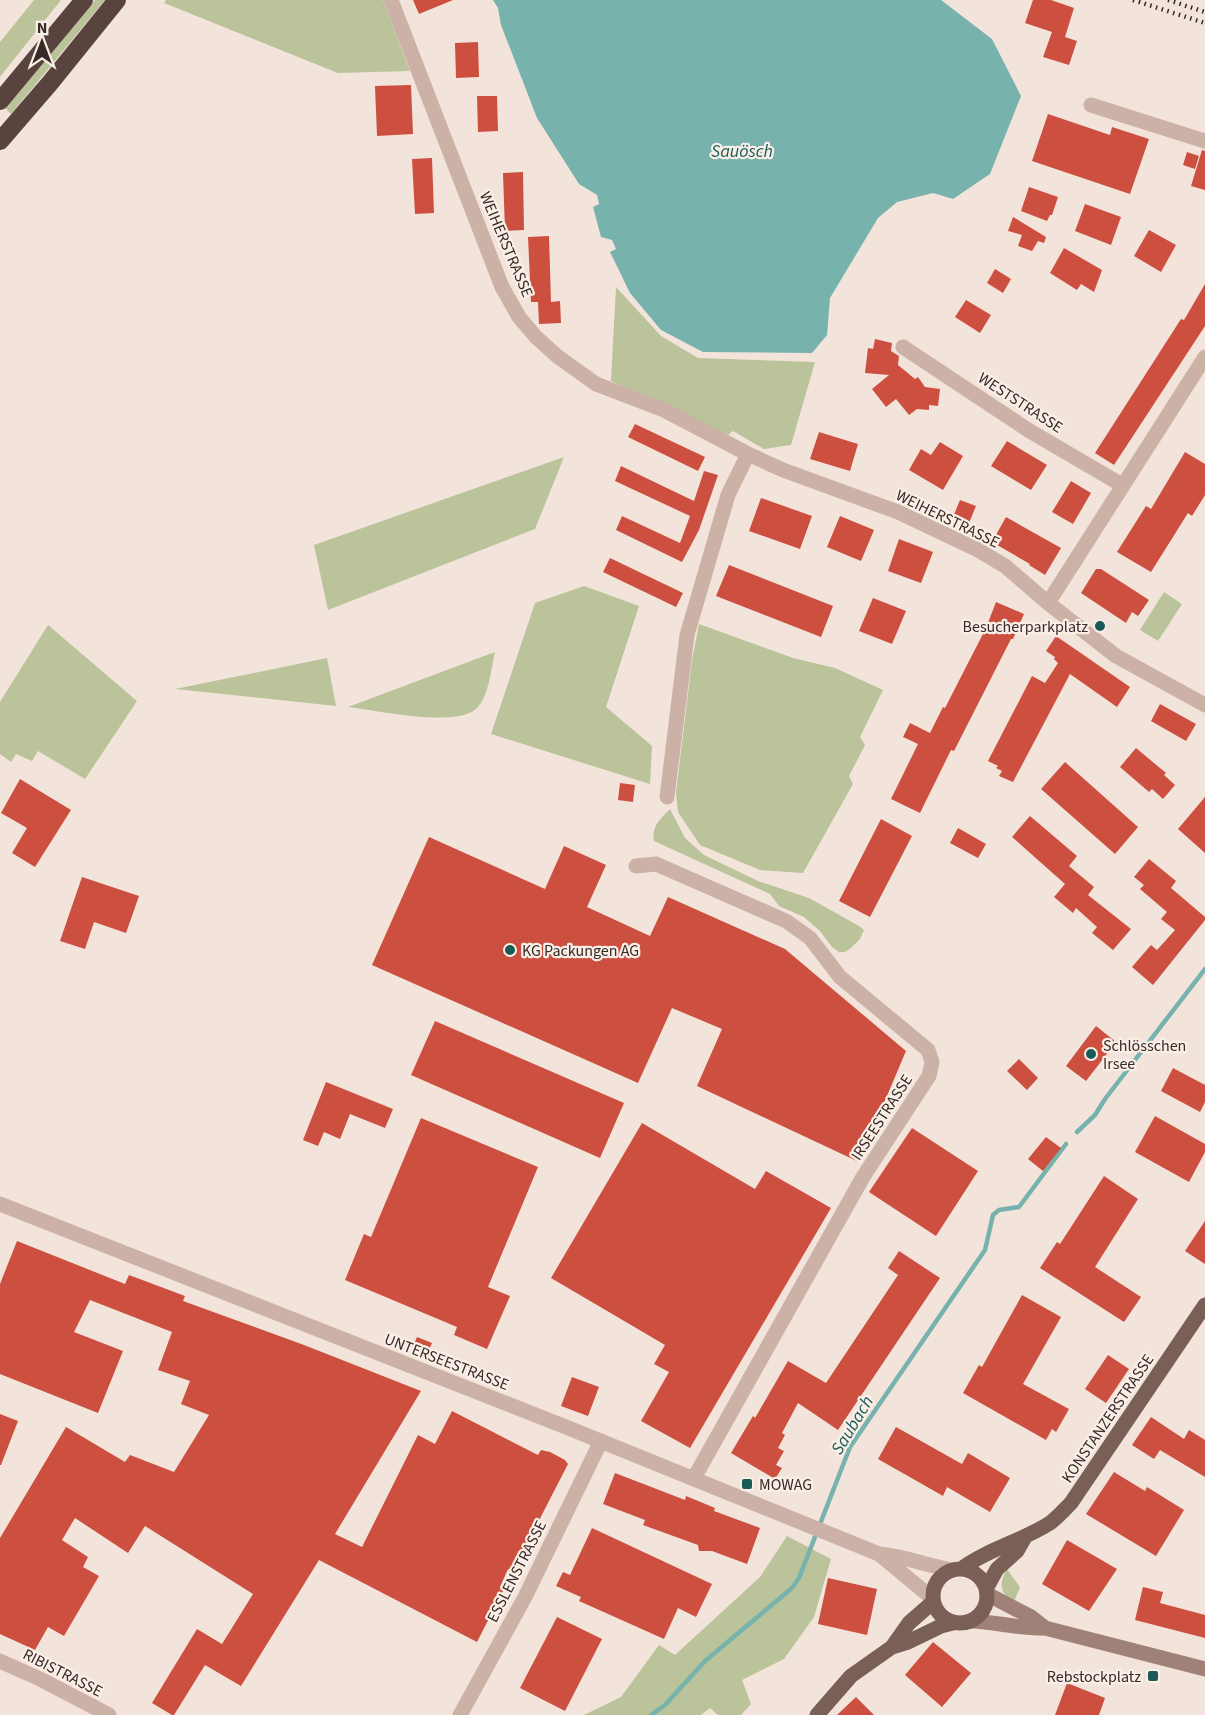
<svg xmlns="http://www.w3.org/2000/svg" width="1205" height="1715" viewBox="0 0 1205 1715" font-family="'Source Sans 3',sans-serif">
<style>
.green{fill:#bac39a}
.water{fill:#78b2ad}
.lines{fill:none;stroke-linecap:round;stroke-linejoin:round}
.stream{stroke:#78b2ad;stroke-width:4.5}
.building{fill:#cc4f3f}
.minor{stroke:#ccb2a6;stroke-width:15}
.tertiary{stroke:#ccb2a6;stroke-width:15}
.secondary{stroke:#a08177;stroke-width:15}
.primary{stroke:#7a5f57;stroke-width:15}
.motorway{stroke:#59433e;stroke-width:18}
.rail{stroke:#372a27;stroke-width:4.5;stroke-dasharray:1.5 4.5;stroke-linecap:butt}
.poi-dot{fill:#1a5b57;stroke:#faefe7;stroke-width:2}
.labels{text-anchor:middle;stroke-width:4.5;stroke-linejoin:round;paint-order:stroke}
.street-label{font-size:16px;fill:#372a27;stroke:#faefe7}
.poi-label{font-size:16px;fill:#372a27;stroke:#faefe7;text-anchor:start}
.water-label{font-size:18px;font-style:italic;fill:#1a5b57;stroke:#faefe7}
</style>
<rect width="100%" height="100%" fill="#f3e4db"/>
<path class="green" d="M34 0H61L0 77V42Z
M95 0H105L11 114 5 108Z
M166 0H383L410 71 338 73 164 3Z
M616 287 661 336 698 358 815 362 791 445 764 449 733 431 728 435 611 381Z
M564 457 535 529 328 610 314 545Z
M584 586 639 606 606 707 652 746 650 784 491 734 535 603Z
M1164 592 1182 604 1158 641 1140 630Z
M699 624 793 658 835 668 883 690 860 737 865 745 849 776 853 784 803 873 760 870 700 845 678 812 676 793 692 660Z
M48 625 137 701 85 779 38 751 32 761 16 754 11 762 0 754V702Z
M495 652C491 669 489 697 476 709 454 728 376 710 348 707Z
M327 658 336 706 175 689Z
M670 809 685 838 704 855 758 881 809 898 859 926 864 930 860 939 851 948 845 952H839L832 947 820 931 804 917 779 906 770 894 654 841C651 827 660 819 670 809Z
M787 1536 831 1559 814 1617 784 1659 742 1680 751 1704 741 1715H718L710 1708 701 1715H584L621 1697 659 1645 675 1655 760 1577Z
M1007 1569 1020 1587 1014 1602C999 1593 999 1583 1007 1569Z"/>
<path class="water" d="M493 0H941L992 39 1021 96 990 174 953 199 933 193 897 202 878 218 830 298 827 335 812 353 703 352 661 330 630 293 610 252 616 249 612 240 601 237 593 207 599 204 597 195 579 184 537 118 501 25 498 8Z"/>
<g class="lines">
<path class="stream" d="M1077 1132 1095 1115 1105 1099 1205 969
M651 1715 665 1705 705 1661 792 1588 799 1578 850 1447 985 1250 993 1215 999 1210 1019 1207 1066 1144"/>
</g>
<path class="building" d="M413 0H453L419 14Z
M1033 0H1051L1074 8 1065 37 1077 41 1069 65 1043 57 1052 32 1025 23Z
M478 42 479 77 456 78 455 43Z
M411 85 413 134 377 136 375 86Z
M477 96H497L498 131 478 132Z
M1048 114 1110 135 1112 127 1149 139 1130 194 1032 161Z
M1202 150 1205 151V190L1191 186Z
M1187 152 1199 156 1195 169 1183 165Z
M432 158 434 213 415 214 412 159Z
M523 172 524 230 505 231 503 173Z
M1029 187 1058 197 1052 215H1050L1047 221 1021 211Z
M1085 204 1121 217 1111 245 1075 231Z
M1013 217 1046 237 1044 243 1038 241 1032 251 1018 246 1022 235 1008 231Z
M1149 230 1176 245 1161 272 1134 256Z
M549 236 551 302 560 301 561 323 539 324 538 302H531L528 237Z
M1064 248 1102 270 1094 292 1081 284 1077 290 1050 273Z
M995 269 1011 279 1003 293 987 283Z
M1205 284V326L1114 465 1095 453 1181 319 1184 320Z
M966 300 991 315 980 333 955 317Z
M875 339 892 343 891 351 899 356 898 365 915 379 918 377 925 387 940 389 938 406 929 405V410L917 409 909 415 896 399 886 407 872 389 889 375 865 373 868 348 873 349Z
M635 424 705 457 698 471 628 437Z
M819 432 858 444 850 471 810 459Z
M1007 441 1047 465 1031 490 991 466Z
M940 442 963 456 943 490 909 470 921 449 931 455Z
M1185 452 1205 464V495L1192 516 1188 513 1151 572 1117 552 1146 506 1151 509Z
M621 466 694 501 704 471 718 475 699 530 682 562 616 530 622 516 680 543 690 516 615 481Z
M1071 481 1091 493 1073 524 1052 512Z
M761 498 812 516 800 549 749 531Z
M960 500 976 506 969 523 953 517Z
M840 516 874 530 861 561 827 547Z
M1006 517 1061 548 1045 575 1029 565 1030 564 992 542Z
M899 539 933 552 921 583 888 571Z
M610 558 683 593 676 607 603 572Z
M729 565 833 606 821 637 716 596Z
M1096 569H1101L1149 600 1138 616 1132 612 1126 623 1081 593Z
M873 598 906 611 892 644 859 631Z
M996 602 1024 614 1013 639H1011L954 751 951 750 920 813 891 799 918 744 903 737 910 723 930 733 943 707 945 708 966 667 986 628Z
M1056 636 1130 687 1117 707 1070 674 1013 782 999 776 1002 771 996 768 998 766 988 761 1032 676 1045 683 1058 663 1054 659 1055 657 1046 651Z
M1160 704 1196 724 1186 741 1151 721Z
M1136 748 1166 773 1164 775 1175 785 1163 799 1152 789 1149 792 1120 767Z
M1065 762 1138 827 1115 854 1041 789Z
M20 779 71 810 35 867 12 853 27 828 1 813Z
M620 783 635 785 633 802 618 800Z
M1205 797V853L1178 829Z
M1030 816 1077 856 1069 866 1094 887 1088 895 1131 929 1113 950 1092 933 1097 927 1076 908 1073 913 1054 897 1065 884 1012 837Z
M881 819 912 836 870 917 839 901Z
M958 828 986 844 978 858 950 843Z
M429 837 545 889 564 846 606 865 587 907 650 936 668 897 785 949 906 1051 859 1162 697 1086 722 1029 672 1008 638 1083 372 965Z
M1149 859 1176 881 1171 888 1205 917V920L1153 985 1132 967 1151 945 1157 950 1175 930 1161 919 1167 912 1140 889 1144 885 1134 877Z
M82 877 139 896 126 933 94 922 85 949 60 941Z
M435 1021 624 1103 600 1158 411 1075Z
M1096 1026 1116 1042 1086 1081 1066 1066Z
M1019 1059 1038 1078 1027 1090 1007 1071Z
M1173 1068 1205 1085V1102L1200 1112 1161 1091Z
M326 1082 393 1109 385 1128 350 1114 340 1139 324 1132 318 1146 303 1140Z
M1155 1116 1205 1144V1152L1189 1182 1135 1152Z
M421 1118 538 1167 488 1287 510 1296 487 1349 454 1335 457 1327 345 1280 364 1234 371 1237Z
M642 1123 755 1189 766 1171 831 1208 690 1448 641 1421 669 1372 654 1364 665 1345 551 1278Z
M912 1128 978 1171 936 1236 869 1192Z
M1046 1137 1061 1148 1043 1171 1028 1159Z
M1104 1176 1138 1199 1095 1267 1141 1297 1124 1322 1040 1268 1057 1242 1060 1244Z
M1205 1221V1264L1185 1251Z
M17 1241 125 1284 129 1275 185 1296 183 1301 304 1345 421 1391 335 1534 362 1547 418 1435 435 1444 452 1411 538 1455 541 1450 550 1452 565 1460 568 1464 513 1571 508 1569 500 1587 504 1589 477 1642 319 1560 241 1686 205 1665 174 1715H172L152 1703 197 1629 222 1644 253 1594 145 1526 128 1553 75 1518 62 1540 88 1557 83 1567 99 1576 64 1636 48 1627 35 1650 0 1634V1538L66 1427 125 1462 130 1455 174 1472 209 1415 181 1404 190 1381 158 1370 172 1332 90 1300 74 1332 123 1351 98 1413 0 1374V1284Z
M899 1251 940 1278 838 1430 798 1403 782 1433 785 1435 778 1448 784 1451 776 1465 782 1468 775 1479 731 1453 753 1416 755 1418 788 1361 826 1383 898 1275 888 1268Z
M1022 1295 1061 1317 1023 1384 1069 1409 1056 1432 1052 1429 1046 1440 963 1393 979 1365 982 1367Z
M417 1337 432 1343 427 1355 412 1349Z
M1108 1355 1129 1369 1106 1403 1085 1389Z
M572 1377 599 1387 588 1416 561 1406Z
M0 1414 18 1421 1 1465H0Z
M1151 1417 1184 1439 1189 1430 1205 1440V1477L1160 1450 1154 1459 1132 1445Z
M896 1427 962 1464 968 1453 1010 1478 990 1512 947 1487 943 1496 878 1459Z
M1114 1472 1145 1491 1147 1487 1184 1510 1156 1556 1086 1514Z
M615 1473 685 1500 686 1496 715 1508 714 1511 760 1528 747 1564 712 1551H699L698 1545 643 1525 645 1520 603 1504Z
M592 1528 712 1584 696 1617 678 1608 664 1639 579 1601 581 1597 556 1586 563 1572 570 1575Z
M1067 1540 1117 1569 1089 1611 1042 1584Z
M828 1578 877 1589 867 1635 818 1624Z
M1143 1587 1163 1592 1160 1603 1205 1615V1638L1135 1620Z
M557 1617 602 1639 565 1711 520 1688Z
M933 1642 971 1673 942 1707 905 1675Z
M1067 1683 1105 1698 1099 1715H1055Z
M856 1697 874 1715H837Z"/>
<g class="lines">
<path class="minor" d="M391 0 502 287 519 317 536 337 557 356 596 384 664 410 748 454 783 470 898 512 978 550 1005 566 1048 603 1116 656 1205 705
M1091 105 1205 141
M903 347 1028 430 1122 485
M1048 603 1205 357
M667 797 687 635 728 495 748 454
M636 866 656 864 786 921 810 938 840 977 928 1050 932 1062 929 1076 863 1177 694 1478
M0 1661 40 1679 109 1715
M460 1715 525 1597 601 1441"/>
<path class="tertiary" d="M0 1204 566 1427 879 1554C905 1556 927 1566 953 1570
M879 1554 932 1598"/>
<path class="secondary" d="M987 1594 1031 1617 1045 1628
M971 1621C996 1622 1021 1629 1045 1628L1205 1669"/>
<path class="primary" d="M933 1596a27 27 0 1 1 54 0a27 27 0 1 1-54 0Z
M961 1569C988 1549 1022 1541 1050 1523 1058 1517 1064 1510 1071 1503L1205 1305
M986 1589 997 1569 1017 1551 1025 1537
M892 1647 909 1623 933 1602
M817 1715 851 1676 892 1647 908 1642 941 1626 953 1623"/>
<path class="motorway" d="M0 101 84 0
M0 141 50 83 117 0"/>
<path class="rail" d="M1133 0 1205 23
M1168 0 1205 12"/>
</g>
<g class="poi-dot">
<circle cx="1100" cy="626" r="6"/>
<circle cx="510" cy="950" r="6"/>
<circle cx="1091" cy="1054" r="6"/>
<rect x="741" y="1478" width="12" height="12" rx="3"/>
<rect x="1147" y="1670" width="12" height="12" rx="3"/>
</g>
<g class="labels">
<g class="street-label">
<text transform="translate(507 244) rotate(67)" y="6">WEIHERSTRASSE</text>
<text transform="translate(1021 402) rotate(33)" y="6">WESTSTRASSE</text>
<text transform="translate(948 518) rotate(26)" y="6">WEIHERSTRASSE</text>
<text transform="translate(881 1117) rotate(-57)" y="6">IRSEESTRASSE</text>
<text transform="translate(447 1361) rotate(21)" y="6">UNTERSEESTRASSE</text>
<text transform="translate(1107 1418) rotate(-56)" y="6">KONSTANZERSTRASSE</text>
<text transform="translate(516 1571) rotate(-63)" y="6">ESSLENSTRASSE</text>
<text transform="translate(63 1672) rotate(27)" y="6">RIBISTRASSE</text>
</g>
<g class="poi-label">
<text x="1088" y="632" text-anchor="end">Besucherparkplatz</text>
<text x="522" y="956">KG Packungen AG</text>
<text x="1103" y="1051">Schlösschen<tspan x="1103" dy="18">Irsee</tspan></text>
<text x="759" y="1490">MOWAG</text>
<text x="1141" y="1682" text-anchor="end">Rebstockplatz</text>
</g>
<g class="water-label">
<text x="742" y="157">Sauösch</text>
<text transform="translate(852 1425) rotate(-59)" y="6">Saubach</text>
</g>
</g>
<g transform="translate(42 42)" stroke="#faefe7" stroke-width="4.5" paint-order="stroke">
<path d="M0-4.5L10 22L0 15L-10 22Z" fill="#372a27"/>
<text y="-9" font-size="16" font-weight="bold" text-anchor="middle" fill="#372a27">N</text>
</g>
</svg>
